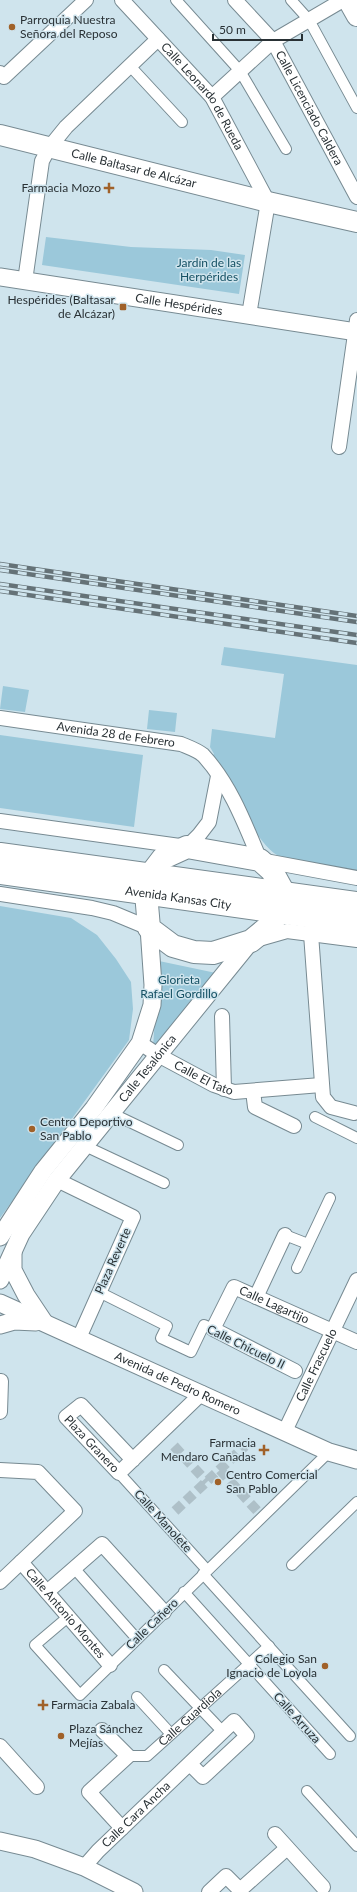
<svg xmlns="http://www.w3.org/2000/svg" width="357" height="1892" viewBox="0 0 357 1892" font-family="Lato,sans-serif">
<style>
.green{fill:#9bc8da}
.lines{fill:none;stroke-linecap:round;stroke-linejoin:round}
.pedestrian-tunnel{stroke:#aec0c8;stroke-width:10;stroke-dasharray:10 5;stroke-linecap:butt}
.pedestrian-casing{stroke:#778a92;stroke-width:12}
.minor-casing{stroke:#778a92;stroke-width:16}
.tertiary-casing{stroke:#778a92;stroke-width:19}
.secondary-casing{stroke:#778a92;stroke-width:22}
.primary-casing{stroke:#778a92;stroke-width:24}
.pedestrian{stroke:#fff;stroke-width:10}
.minor{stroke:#fff;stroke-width:14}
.tertiary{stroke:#fff;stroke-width:17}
.secondary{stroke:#fff;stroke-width:20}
.primary{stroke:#fff;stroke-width:22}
.rail-casing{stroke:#657277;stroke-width:4.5}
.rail{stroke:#cfe4ed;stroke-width:3;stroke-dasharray:9;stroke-linecap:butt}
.poi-dot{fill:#a06129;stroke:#cfe4ed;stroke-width:1.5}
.labels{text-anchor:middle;stroke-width:3;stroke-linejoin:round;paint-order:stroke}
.poi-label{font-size:12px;fill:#293135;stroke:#cfe4ed;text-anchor:start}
.street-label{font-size:12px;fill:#293135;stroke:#cfe4ed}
.park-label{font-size:12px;fill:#145063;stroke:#cfe4ed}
</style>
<rect width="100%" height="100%" fill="#cfe4ed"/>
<path class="green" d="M46 237 131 247 211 250 245 255 239 294 42 265Z
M224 647 357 665V875C336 870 295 865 277 855 255 842 226 780 212 756L214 754 210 747 212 729 275 738 284 674 221 665Z
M3 686 29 690 25 712 0 709Z
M149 710 177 713 175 732 147 729Z
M0 735 143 755 134 827 0 808Z
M0 906 71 918 97 935 116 959 131 982 133 1009 129 1040 0 1218Z
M159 961 216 973 164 1041 153 1047Z"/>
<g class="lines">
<path class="pedestrian-tunnel" d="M174 1446 207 1482
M220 1470 260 1514
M175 1511 245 1446"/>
<defs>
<g id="pedestrian">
<path d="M176 0 240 71 286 149"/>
<path d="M291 0 309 20 357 108"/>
<path d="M130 66 182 122"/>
<path d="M111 1113 178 1145"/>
<path d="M315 1117 357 1138"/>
<path d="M85 1146 164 1183"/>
<path d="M285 1235 308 1244"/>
<path d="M297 1268 330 1198"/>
<path d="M99 1292 167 1326 161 1338 191 1352 204 1325 213 1329"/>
<path d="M119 1473 207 1570"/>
<path d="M292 1565 357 1502"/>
<path d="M74 1568 137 1639"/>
<path d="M203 1574 350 1736"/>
<path d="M184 1592 330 1754"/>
<path d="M68 1617 35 1645 80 1695 329 1452"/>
<path d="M164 1670 223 1732"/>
<path d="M137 1697 171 1734"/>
<path id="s1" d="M128 1756H147L269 1646"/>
<path d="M307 1791 357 1846"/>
</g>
<g id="minor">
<path id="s2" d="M122 0 212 97 268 202 249 315"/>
<path id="s3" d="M235 0 273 41 357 197"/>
<path d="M0 73 4 77 86 0"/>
<path d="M212 97 273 41 343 0"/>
<path d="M25 281 42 161 49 148 66 127 158 39"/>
<path d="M339 447 357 320"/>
<path id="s4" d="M0 718 181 744C188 747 197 750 203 755 230 784 245 824 260 860L357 878"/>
<path d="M0 821 187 847 199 835 209 822 218 776"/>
<path d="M0 894 92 908 113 913 149 928"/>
<path d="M311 934 323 1097 331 1107 354 1113"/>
<path d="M259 939 287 931 357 940"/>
<path d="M222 1016 224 1089"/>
<path id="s5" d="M140 1043 158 1055 214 1085 234 1092 321 1085"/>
<path d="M253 1091 255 1107 294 1126"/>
<path d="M57 1180 133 1217 79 1338"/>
<path d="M256 1297 285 1235"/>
<path id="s6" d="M295 1371 213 1329 234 1287 357 1342"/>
<path d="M0 1412 1 1381"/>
<path id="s7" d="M285 1431 357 1280"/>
<path id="s8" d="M133 1460 81 1405 66 1417 119 1473 202 1393"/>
<path d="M0 1470 38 1472 75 1511 0 1582"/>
<path id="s9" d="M21 1562 110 1665"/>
<path d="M47 1592 102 1544 164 1612"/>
<path d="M102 1730 128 1756 89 1792 122 1828"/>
<path d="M0 1746 37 1787"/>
<path d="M275 1834 323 1887"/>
<path id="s10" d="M84 1867 98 1851 234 1721 247 1736 203 1777 190 1764"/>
<path d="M209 1892 226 1876 240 1890 287 1848"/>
</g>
<g id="tertiary">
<path id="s11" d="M0 277 357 332"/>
<path d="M0 1237 43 1171 94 1108 140 1043 152 1005 153 985 149 928"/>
<path d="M13 1253V1270L26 1295 44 1322"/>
<path id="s12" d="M0 1280 21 1234 57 1180 251 941"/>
<path id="s13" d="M0 1303 329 1452 357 1460"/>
<path d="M0 1325 14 1321 36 1322"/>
<path d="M0 1841 35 1849 84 1867 134 1892"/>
</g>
<g id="secondary">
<path d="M348 0 357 16"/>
<path id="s14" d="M0 135 268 202 357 222"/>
</g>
<g id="primary">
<path d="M187 847 260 860 272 871 284 893 280 912 268 927 251 941 213 953 194 952 173 946 149 928 146 893 150 875 163 858Z"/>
<path d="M0 854 357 903"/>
<path id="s15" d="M0 873 357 923"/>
</g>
</defs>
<use href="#pedestrian" class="pedestrian-casing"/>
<use href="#minor" class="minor-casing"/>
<use href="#tertiary" class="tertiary-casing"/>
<use href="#secondary" class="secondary-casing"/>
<use href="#primary" class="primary-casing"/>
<use href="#pedestrian" class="pedestrian"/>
<use href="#minor" class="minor"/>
<use href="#tertiary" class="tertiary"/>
<use href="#secondary" class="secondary"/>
<use href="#primary" class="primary"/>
<defs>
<path id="rail" d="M0 564 357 616
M0 570 357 622
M0 584 357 635
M0 591 357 643"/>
</defs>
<use href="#rail" class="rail-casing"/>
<use href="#rail" class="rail"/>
</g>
<g class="poi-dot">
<circle cx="12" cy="27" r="4"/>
<path d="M107 182h4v4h4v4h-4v4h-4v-4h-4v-4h4z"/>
<rect x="119" y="303" width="8" height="8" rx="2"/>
<circle cx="32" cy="1129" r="4"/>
<path d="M262 1444h4v4h4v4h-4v4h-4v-4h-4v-4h4z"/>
<circle cx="218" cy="1482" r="4"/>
<circle cx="325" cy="1666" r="4"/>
<path d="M41 1699h4v4h4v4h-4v4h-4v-4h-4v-4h4z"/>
<circle cx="61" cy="1736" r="4"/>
</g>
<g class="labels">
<g class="poi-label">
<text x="20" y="24">Parroquia Nuestra<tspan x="20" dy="14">Señora del Reposo</tspan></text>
<text x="101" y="192" text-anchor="end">Farmacia Mozo</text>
<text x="115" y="304" text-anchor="end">Hespérides (Baltasar<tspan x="115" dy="14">de Alcázar)</tspan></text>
<text x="40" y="1126">Centro Deportivo<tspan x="40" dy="14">San Pablo</tspan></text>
<text x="256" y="1447" text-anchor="end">Farmacia<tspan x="256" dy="14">Mendaro Cañadas</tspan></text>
<text x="226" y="1479">Centro Comercial<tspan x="226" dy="14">San Pablo</tspan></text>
<text x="317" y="1663" text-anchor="end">Colegio San<tspan x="317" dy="14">Ignacio de Loyola</tspan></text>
<text x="51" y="1709">Farmacia Zabala</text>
<text x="69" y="1733">Plaza Sánchez<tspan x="69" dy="14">Mejías</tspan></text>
</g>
<g class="street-label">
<text dy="4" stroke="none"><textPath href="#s2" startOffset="126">Calle Leonardo de Rueda</textPath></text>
<text dy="4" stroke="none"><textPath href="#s3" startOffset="132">Calle Licenciado Caldera</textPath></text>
<text dy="4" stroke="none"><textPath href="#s14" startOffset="138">Calle Baltasar de Alcázar</textPath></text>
<text dy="4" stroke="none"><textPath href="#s11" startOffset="181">Calle Hespérides</textPath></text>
<text dy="4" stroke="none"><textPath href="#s4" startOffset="117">Avenida 28 de Febrero</textPath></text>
<text dy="4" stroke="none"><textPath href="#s15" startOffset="180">Avenida Kansas City</textPath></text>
<text dy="4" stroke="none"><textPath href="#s12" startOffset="259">Calle Tesalónica</textPath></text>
<text dy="4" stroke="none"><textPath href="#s5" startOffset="73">Calle El Tato</textPath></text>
<text transform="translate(113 1261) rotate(-66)" y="4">Plaza Reverte</text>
<text dy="4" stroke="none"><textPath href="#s6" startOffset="183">Calle Lagartijo</textPath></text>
<text transform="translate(246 1347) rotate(26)" y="4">Calle Chicuelo II</text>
<text dy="4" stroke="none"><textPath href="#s7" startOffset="73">Calle Frascuelo</textPath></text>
<text dy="4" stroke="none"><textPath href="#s13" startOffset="195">Avenida de Pedro Romero</textPath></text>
<text dy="4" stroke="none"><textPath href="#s8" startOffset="132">Plaza Granero</textPath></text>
<text transform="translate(163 1521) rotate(48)" y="4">Calle Manolete</text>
<text dy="4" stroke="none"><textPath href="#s9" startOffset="68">Calle Antonio Montes</textPath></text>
<text transform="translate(152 1624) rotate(-44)" y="4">Calle Cañero</text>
<text dy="4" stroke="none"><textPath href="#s1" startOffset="77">Calle Guardiola</textPath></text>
<text transform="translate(297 1718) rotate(48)" y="4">Calle Arruza</text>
<text dy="4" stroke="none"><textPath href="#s10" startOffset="74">Calle Cara Ancha</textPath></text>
</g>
<g class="park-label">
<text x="209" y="267">Jardín de las<tspan x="209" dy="14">Herpérides</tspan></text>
<text x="179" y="984">Glorieta<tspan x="179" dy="14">Rafael Gordillo</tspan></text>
</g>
</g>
<path d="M213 34v6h89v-6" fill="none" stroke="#293135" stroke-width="2"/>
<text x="219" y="34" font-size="12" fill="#293135" stroke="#cfe4ed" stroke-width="3" paint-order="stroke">50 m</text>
</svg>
